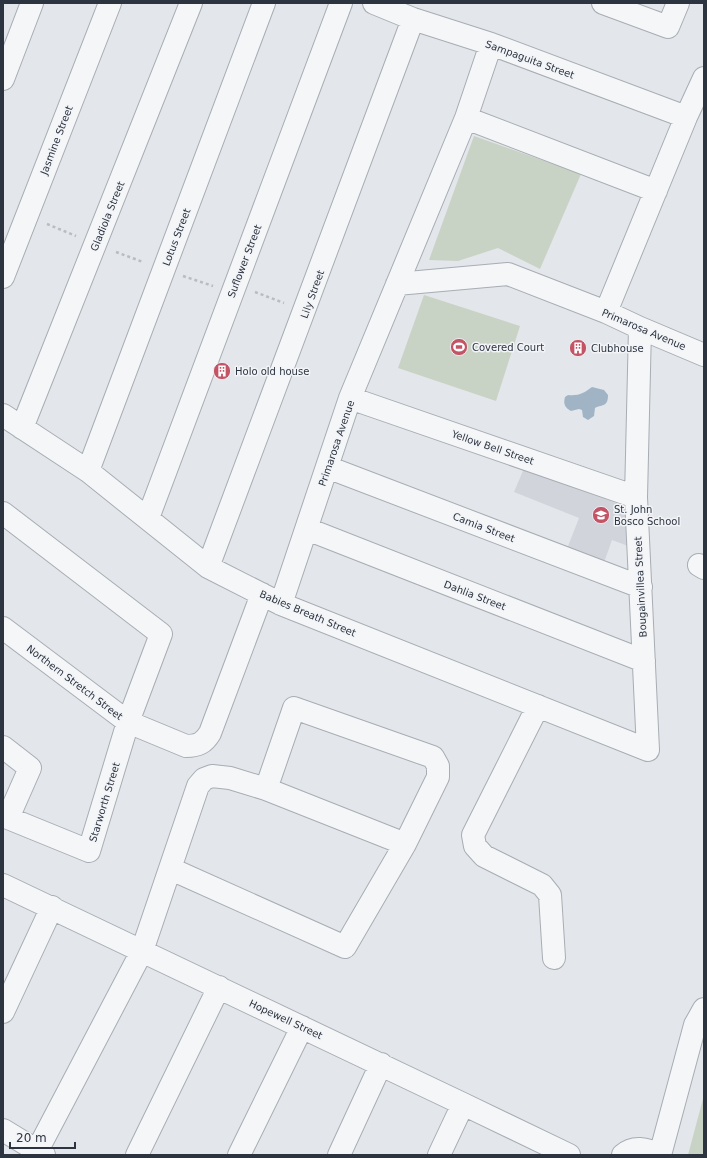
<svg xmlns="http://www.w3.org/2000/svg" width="707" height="1158" viewBox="0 0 707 1158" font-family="'DejaVu Sans',sans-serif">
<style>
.built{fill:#d1d5db}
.green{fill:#c9d3c5}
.water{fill:#a1b4c6}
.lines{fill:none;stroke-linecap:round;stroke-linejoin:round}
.minor-casing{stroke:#a8adb4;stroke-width:24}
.path{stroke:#b9bcc1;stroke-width:2.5;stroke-dasharray:3 3;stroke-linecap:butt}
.minor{stroke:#f5f6f8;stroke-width:22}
.labels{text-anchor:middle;stroke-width:3;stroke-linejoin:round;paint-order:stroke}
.street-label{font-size:10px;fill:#2c3440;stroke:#f2f4f7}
.poi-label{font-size:10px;fill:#2c3440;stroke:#f2f4f7;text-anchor:start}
</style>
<rect width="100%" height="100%" fill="#e3e6ea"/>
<path class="built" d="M525 466 623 506 632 511 628 546 612 540 602 568 565 554 579 518 514 492Z"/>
<path class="green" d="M474 136 581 174 540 269 498 248 458 261 429 260Z
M424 295 520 326 496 401 398 368Z
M704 1095V1155H688Z"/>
<path class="water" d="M592 387 604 390 608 395C608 407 603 404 595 408L594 416 588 420 583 417 582 410 579 409 571 411C565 408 563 404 565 397L568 395C579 396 584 393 592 387Z"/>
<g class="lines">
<defs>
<path id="minor" d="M374 3 413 19 491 44 686 117
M603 3 668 27 678 3
M3 79 32 3
M466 118 656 191
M3 277 110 3
M397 284 508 274 606 312 640 328 704 355
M606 312 686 117 704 78
M350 398 636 497
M3 415 88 471 208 567 281 604 648 750 636 497 640 328
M22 428 191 3
M327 467 641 587
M88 471 264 3
M3 513 161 634 128 722 89 851 8 818 30 768 3 747
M148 518 341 3
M307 529 644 661
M699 565 704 568
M208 567 413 19
M281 604 350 398 466 118 491 44
M3 628 128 722 186 746C198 746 204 743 210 733L262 594
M538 706 473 835 475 846 484 856 542 885 550 895 554 958
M171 869 345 947 405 844 438 777V766L433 757 294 708 266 789
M3 885 463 1104 569 1155
M3 1012 52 907
M3 1130 44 1155
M37 1151 142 951 198 786 204 779 212 776 230 778 266 789 405 844
M137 1155 219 987
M239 1155 302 1027
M339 1155 381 1064
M439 1155 463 1104
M623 1155C633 1146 647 1148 658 1155
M660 1155 695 1025 704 1009"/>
</defs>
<use href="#minor" class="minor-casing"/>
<path class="path" d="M47 224 76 236
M116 252 143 262
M183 276 213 286
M255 292 284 303"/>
<use href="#minor" class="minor"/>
</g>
<defs>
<symbol id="stadium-disc" viewBox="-11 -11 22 22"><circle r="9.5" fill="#c25466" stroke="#f2f4f7"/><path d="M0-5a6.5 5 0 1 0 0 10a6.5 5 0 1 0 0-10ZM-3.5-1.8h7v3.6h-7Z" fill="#fff"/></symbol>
<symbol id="building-disc" viewBox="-11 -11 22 22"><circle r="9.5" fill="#c25466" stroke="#f2f4f7"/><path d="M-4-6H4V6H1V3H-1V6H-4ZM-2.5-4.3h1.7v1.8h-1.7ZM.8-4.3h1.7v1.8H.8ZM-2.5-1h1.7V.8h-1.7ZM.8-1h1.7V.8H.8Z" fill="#fff"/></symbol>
<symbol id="school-disc" viewBox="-11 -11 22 22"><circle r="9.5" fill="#c25466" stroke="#f2f4f7"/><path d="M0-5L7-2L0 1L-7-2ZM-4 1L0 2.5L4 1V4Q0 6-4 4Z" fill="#fff"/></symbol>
</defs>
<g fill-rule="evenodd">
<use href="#stadium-disc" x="449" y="337" width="20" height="20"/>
<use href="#building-disc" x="568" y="338" width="20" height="20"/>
<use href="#building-disc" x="212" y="361" width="20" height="20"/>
<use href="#school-disc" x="591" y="505" width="20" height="20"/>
</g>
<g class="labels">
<g class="street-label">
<text transform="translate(530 59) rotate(20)" y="4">Sampaguita Street</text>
<text transform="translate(56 140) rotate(-69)" y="4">Jasmine Street</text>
<text transform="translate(107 216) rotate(-68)" y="4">Gladiola Street</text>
<text transform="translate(176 237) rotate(-69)" y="4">Lotus Street</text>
<text transform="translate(244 261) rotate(-69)" y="4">Suflower Street</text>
<text transform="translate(312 294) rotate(-70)" y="4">Lily Street</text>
<text transform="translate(644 329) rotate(23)" y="4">Primarosa Avenue</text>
<text transform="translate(336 443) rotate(-71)" y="4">Primarosa Avenue</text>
<text transform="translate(493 447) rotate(19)" y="4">Yellow Bell Street</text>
<text transform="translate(484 527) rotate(21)" y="4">Camia Street</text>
<text transform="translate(640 587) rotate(-93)" y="4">Bougainvillea Street</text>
<text transform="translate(475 595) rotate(21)" y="4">Dahlia Street</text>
<text transform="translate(308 613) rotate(23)" y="4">Babies Breath Street</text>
<text transform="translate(75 682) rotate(37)" y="4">Northern Stretch Street</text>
<text transform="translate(104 802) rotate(-73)" y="4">Starworth Street</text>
<text transform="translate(286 1019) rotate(25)" y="4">Hopewell Street</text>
</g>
<g class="poi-label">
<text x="472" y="351">Covered Court</text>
<text x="591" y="352">Clubhouse</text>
<text x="235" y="375">Holo old house</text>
<text x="614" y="513">St. John<tspan x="614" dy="12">Bosco School</tspan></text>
</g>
</g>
<rect width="707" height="1158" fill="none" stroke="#2c3440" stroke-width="8"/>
<path d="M10 1142v6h65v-6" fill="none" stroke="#2c3440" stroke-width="2"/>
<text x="16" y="1142" font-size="12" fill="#2c3440" stroke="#f2f4f7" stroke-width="3" paint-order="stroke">20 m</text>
</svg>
